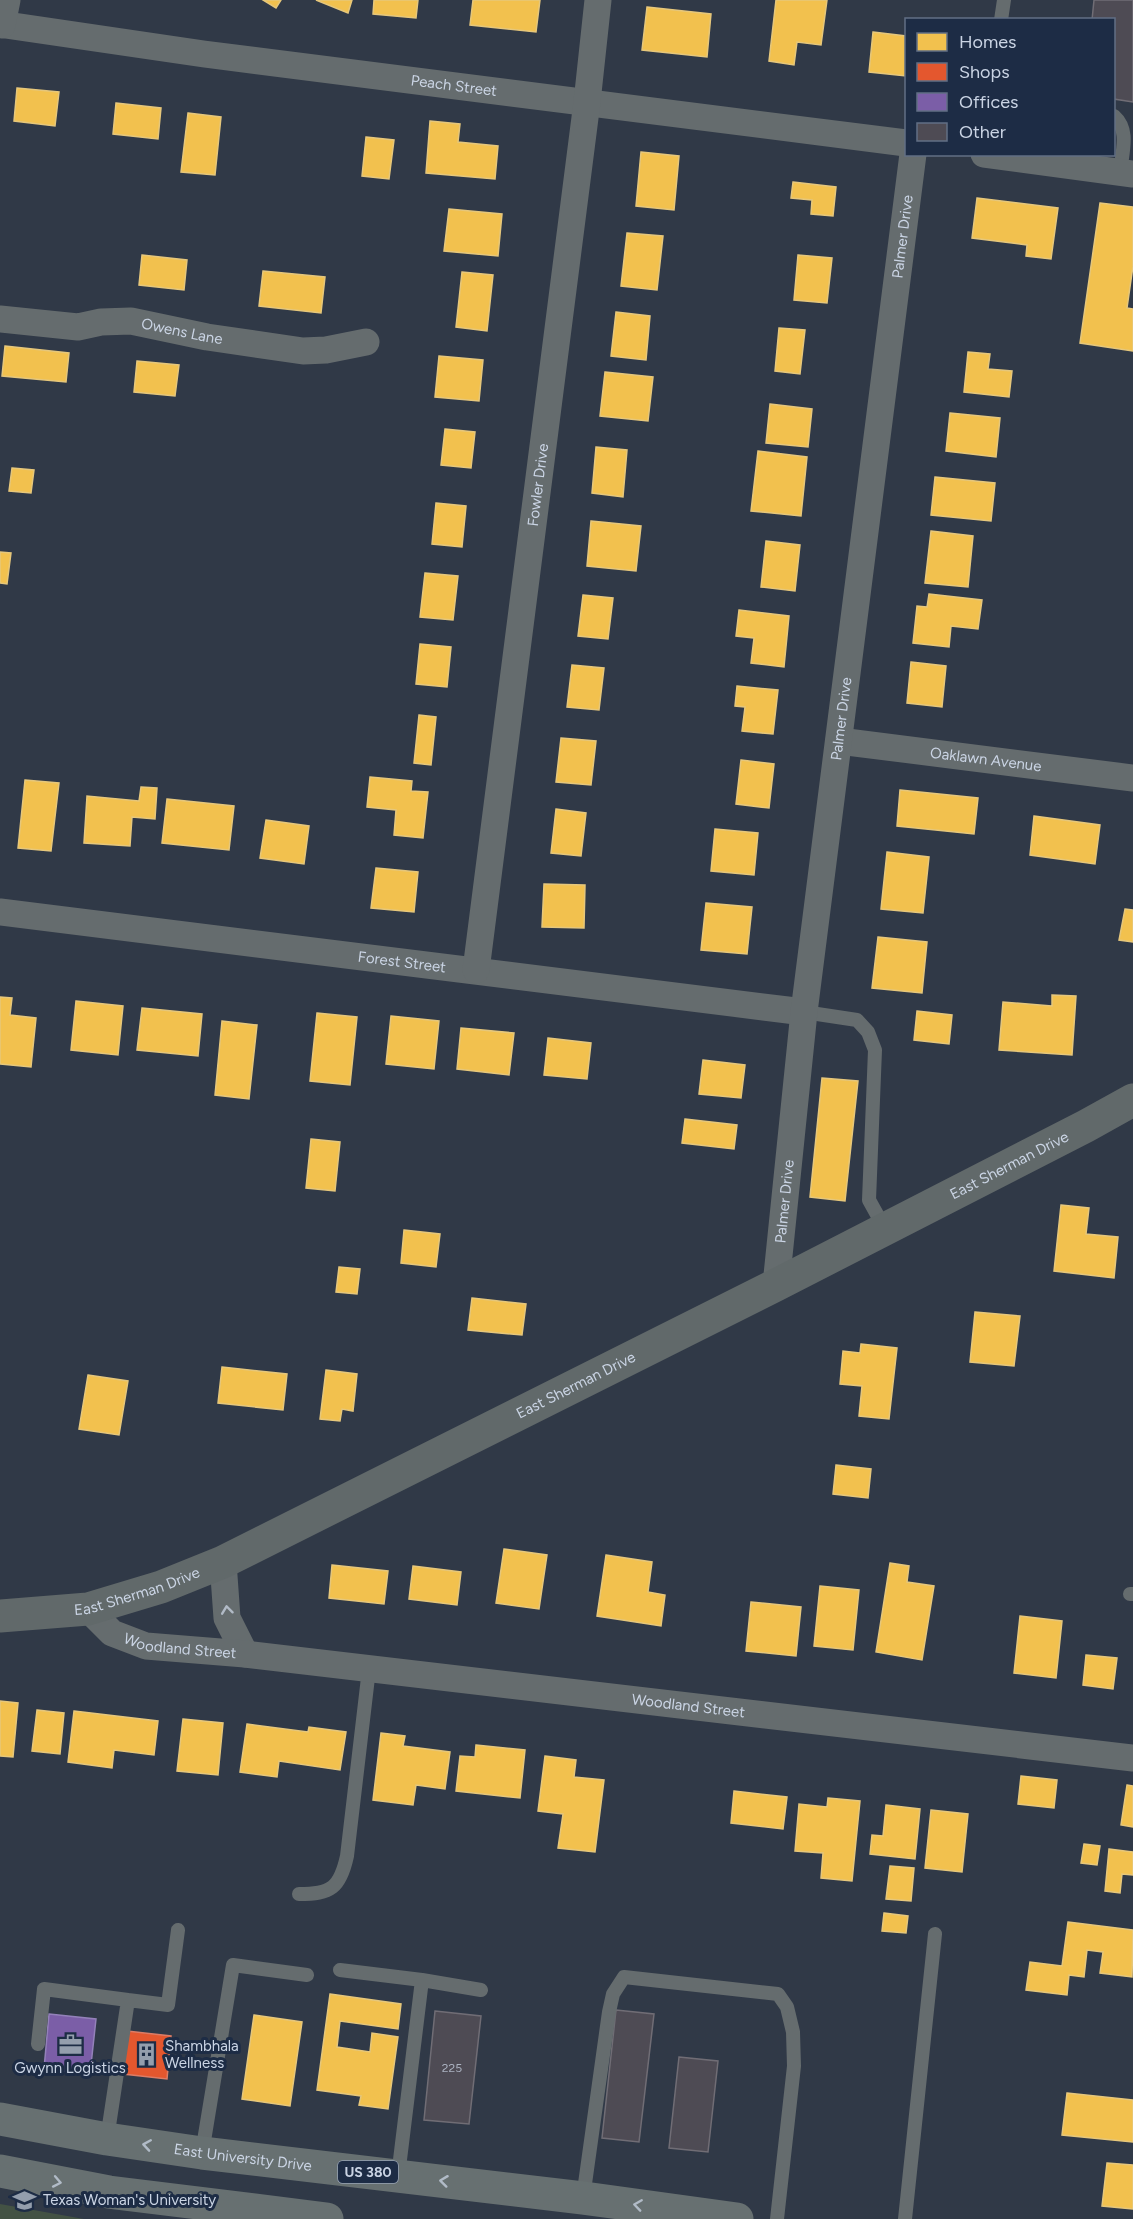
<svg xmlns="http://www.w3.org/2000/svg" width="1133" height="2219" viewBox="0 0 1133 2219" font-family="Figtree,sans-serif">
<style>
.green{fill:#435244}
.homes{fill:#f2c14e;stroke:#e6c77b;stroke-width:1.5}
.shops{fill:#e4572e;stroke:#dc7c65;stroke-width:1.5}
.offices{fill:#7b5ea7;stroke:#9381b9;stroke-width:1.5}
.building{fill:#4e4b54;stroke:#706d75;stroke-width:1.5}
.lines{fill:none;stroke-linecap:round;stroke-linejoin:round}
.service{stroke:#656c6e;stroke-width:14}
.minor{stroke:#656c6e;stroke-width:27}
.secondary{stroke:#61696a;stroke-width:33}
.primary{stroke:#677071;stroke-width:33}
.oneway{stroke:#b1bac6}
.oneway2{stroke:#b1bbc7}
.labels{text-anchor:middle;stroke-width:6;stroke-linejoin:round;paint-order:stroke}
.number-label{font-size:12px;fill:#abb2c0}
.shield{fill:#1d2c45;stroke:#96a2b4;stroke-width:1.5}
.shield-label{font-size:14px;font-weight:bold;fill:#cad4e4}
.street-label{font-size:15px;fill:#cad4e4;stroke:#1d2c45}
.poi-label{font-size:15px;fill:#cad4e4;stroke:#1d2c45;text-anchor:start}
</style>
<rect width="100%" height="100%" fill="#303947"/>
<path class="green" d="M0 2204 84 2219H0Z"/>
<path class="homes" d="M263 0H281L276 8Z
M316 0H352L348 13Z
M374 0H418L416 18 373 14Z
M473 0H540L536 32 470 25Z
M776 0H827L821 45 797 42 794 65 769 61Z
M647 7 711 14 707 57 642 50Z
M873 32 906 36V76L869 72Z
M17 88 59 92 55 126 14 121Z
M116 103 161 108 158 139 113 134Z
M188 113 221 117 215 175 181 172Z
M430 121 460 124 458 142 498 146 495 179 426 173Z
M366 137 394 140 389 179 362 176Z
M641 152 679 156 674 210 636 206Z
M793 182 836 187 833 216 811 214 812 200 791 198Z
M977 198 1058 208 1051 259 1026 256 1027 245 972 238Z
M1100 203 1133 207V266L1127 308 1133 309V351L1080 343Z
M449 209 502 214 498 256 444 251Z
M627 233 663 236 657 290 621 286Z
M142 255 187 260 184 290 139 285Z
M798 255 832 258 827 303 794 300Z
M263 271 325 277 321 313 259 306Z
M462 272 493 275 487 331 456 327Z
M616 312 650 316 646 360 611 356Z
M779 328 805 330 800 374 775 371Z
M5 346 69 353 66 382 2 376Z
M968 352 990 354 988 369 1012 371 1009 397 964 392Z
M439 356 483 360 479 401 435 397Z
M137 361 179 365 175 396 134 392Z
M605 372 653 377 648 421 600 416Z
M770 404 812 409 808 447 766 443Z
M950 413 1000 418 996 457 946 451Z
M445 429 475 432 471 468 441 465Z
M596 447 627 450 623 497 592 493Z
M758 451 807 457 801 516 751 511Z
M12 468 34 470 31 493 9 491Z
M935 477 995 483 991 521 931 515Z
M436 503 466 506 462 547 432 544Z
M591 521 641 526 636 571 587 566Z
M931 531 973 536 968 587 925 583Z
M766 541 800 545 795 591 761 587Z
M0 552 11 553 7 584 0 583Z
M425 573 458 576 453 620 420 617Z
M929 594 982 600 978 629 951 626 949 647 913 643 917 606 927 607Z
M583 595 613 598 608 639 578 636Z
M739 610 789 616 784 667 751 663 754 638 736 636Z
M420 644 451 647 447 687 416 684Z
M911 662 946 666 942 707 907 703Z
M572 665 604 668 599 710 567 707Z
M737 686 778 690 773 734 742 731 745 707 735 706Z
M419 715 436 717 431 765 414 763Z
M561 738 596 741 591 785 556 782Z
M741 760 774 764 769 808 736 804Z
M370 777 412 781 411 791 428 792 423 838 394 835 396 810 367 807Z
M25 780 59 783 51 851 18 848Z
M141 787 157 788 155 819 132 817 130 846 84 843 87 796 139 801Z
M900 790 978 798 974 834 897 826Z
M167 799 234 806 229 850 162 843Z
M556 809 586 813 581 856 551 853Z
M1034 816 1100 825 1095 864 1030 855Z
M266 820 309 826 304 864 260 858Z
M715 829 758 833 754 875 711 871Z
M887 852 929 857 923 913 881 909Z
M376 868 418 872 414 912 371 908Z
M544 884 585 885 584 928 542 927Z
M706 903 752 907 747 954 701 950Z
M1125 909 1133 910V942L1119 940Z
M878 937 927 942 922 993 872 988Z
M1052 995 1076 996 1072 1055 999 1050 1003 1002 1052 1006Z
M0 997 12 998 10 1015 36 1018 31 1067 0 1064Z
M76 1001 123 1006 118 1055 71 1050Z
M142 1008 202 1014 198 1056 137 1050Z
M917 1011 952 1015 949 1044 914 1040Z
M317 1013 357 1017 350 1085 310 1081Z
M391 1016 439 1021 434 1069 386 1064Z
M222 1021 257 1025 249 1099 215 1095Z
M461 1028 514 1033 509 1075 457 1069Z
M548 1038 591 1043 587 1079 544 1075Z
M703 1060 745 1065 741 1098 699 1094Z
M822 1078 858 1081 845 1201 810 1197Z
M685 1119 737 1125 734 1149 682 1143Z
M311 1139 340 1142 335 1191 306 1188Z
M1061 1205 1089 1208 1086 1234 1118 1237 1114 1278 1054 1271Z
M404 1230 440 1234 436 1267 401 1263Z
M339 1267 360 1269 357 1294 336 1292Z
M472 1298 526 1304 522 1335 468 1330Z
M975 1312 1020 1316 1014 1366 970 1362Z
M861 1344 897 1348 889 1419 859 1416 862 1386 840 1384 843 1351 860 1353Z
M222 1367 287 1374 283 1410 218 1403Z
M326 1370 357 1374 353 1411 342 1409 340 1421 320 1419Z
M88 1375 128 1381 119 1435 79 1429Z
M836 1465 871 1469 868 1498 833 1494Z
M504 1549 547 1555 539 1609 496 1603Z
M606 1555 652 1562 648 1592 665 1595 661 1626 597 1616Z
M890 1563 909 1566 907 1582 934 1586 922 1660 876 1652Z
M332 1565 388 1571 384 1604 329 1598Z
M413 1566 461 1572 457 1605 409 1599Z
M820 1586 859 1590 853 1650 814 1646Z
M751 1602 801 1607 796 1656 746 1651Z
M1020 1616 1062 1621 1056 1678 1014 1673Z
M1086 1655 1117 1658 1113 1689 1083 1685Z
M0 1701 18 1703 13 1757 0 1756Z
M37 1710 64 1713 60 1754 32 1751Z
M74 1711 158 1721 154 1755 114 1750 112 1768 68 1762Z
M183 1719 223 1723 218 1775 177 1771Z
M247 1724 308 1732 309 1727 346 1732 340 1770 279 1761 277 1777 240 1772Z
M381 1733 405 1736 403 1746 450 1752 445 1789 416 1785 413 1805 373 1800Z
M476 1745 525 1750 520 1798 456 1791 460 1756 475 1757Z
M545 1756 576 1760 574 1777 604 1780 595 1852 558 1848 563 1814 538 1811Z
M1021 1776 1057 1780 1054 1808 1018 1804Z
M1127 1785 1133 1786V1827L1121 1825Z
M734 1791 787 1797 783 1829 731 1823Z
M828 1798 860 1801 852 1881 821 1878 823 1853 795 1851 799 1804 827 1807Z
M886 1805 920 1809 915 1859 870 1854 872 1835 883 1836Z
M931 1810 968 1814 962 1872 925 1868Z
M1084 1844 1100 1846 1097 1865 1081 1863Z
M1109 1849 1133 1852V1875L1122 1874 1120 1893 1105 1891Z
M890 1866 914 1868 911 1901 886 1899Z
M884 1913 908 1916 906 1933 882 1931Z
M1068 1922 1133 1930 1132 1977 1100 1973 1103 1952 1087 1950 1084 1977 1069 1975 1067 1995 1026 1990 1030 1962 1062 1966Z
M330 1994 401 2004 398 2029 340 2021 337 2047 370 2052 372 2033 398 2037 388 2109 359 2105 361 2096 317 2090Z
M254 2015 302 2022 290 2106 242 2099Z
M1067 2093 1133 2100V2142L1062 2135Z
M1107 2163 1133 2165V2209L1102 2206Z"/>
<path class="shops" d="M127 2031 171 2036 167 2079 123 2074Z"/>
<path class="offices" d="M49 2014 96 2019 90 2074 44 2069Z"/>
<path class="building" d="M1094 0H1133V102L1114 99V20H1092Z
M616 2010 654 2014 639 2142 602 2138Z
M435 2011 481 2016 469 2124 424 2120Z
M679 2057 718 2061 708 2152 669 2148Z"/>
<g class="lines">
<path class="service" d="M1001 20 1004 0
M1114 116C1130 130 1122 152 1120 173
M804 1012 857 1020 868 1032 875 1050 869 1200 885 1229
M1130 1594H1133
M299 1894C331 1894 340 1888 347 1856L369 1669
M340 1970 422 1980
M38 2044 44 1989 128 2000
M107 2139 128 2000 168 2005 178 1930
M202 2153 233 1965 307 1975
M398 2176 422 1980 481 1990
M583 2198 609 2012 613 1994 624 1977 778 1994 787 2007 793 2032 794 2066 777 2219
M905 2219 935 1934"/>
<g class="minor">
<path id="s1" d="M0 24 204 54 906 143"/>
<path d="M2 25 7 0"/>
<path d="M984 154 1133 174"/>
<path id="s2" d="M0 319 78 327 101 322 131 321 207 337 303 351 326 350 366 342"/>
<path id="s3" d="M839 741 1133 778"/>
<path id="s4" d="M0 912 804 1012"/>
<path id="s5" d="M476 970 587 102 598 0"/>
<path id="s6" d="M776 1285 804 1012 913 154"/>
<path d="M223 1562 227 1618 245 1654"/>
<path id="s7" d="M88 1609 112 1633 146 1646 245 1654 1133 1758"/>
</g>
<path class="secondary" id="s8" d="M0 1616 88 1609 161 1587 223 1562 776 1285 1086 1126 1133 1100"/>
<g class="primary">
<path id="s9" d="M0 2119 107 2139 202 2153 583 2198 737 2219"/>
<path d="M0 2171 109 2192 327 2219"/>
</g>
</g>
<defs><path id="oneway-chevron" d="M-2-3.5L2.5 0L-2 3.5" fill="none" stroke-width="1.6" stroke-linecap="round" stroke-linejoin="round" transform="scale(1.5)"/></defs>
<use class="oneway" href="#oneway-chevron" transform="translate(227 1610) rotate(-97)"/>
<g class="oneway2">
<use href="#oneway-chevron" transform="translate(147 2145) rotate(-171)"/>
<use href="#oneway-chevron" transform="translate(444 2181) rotate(-173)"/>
<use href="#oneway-chevron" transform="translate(57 2182) rotate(11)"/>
<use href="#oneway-chevron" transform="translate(638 2205) rotate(-172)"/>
</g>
<defs>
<symbol id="office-bare" viewBox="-9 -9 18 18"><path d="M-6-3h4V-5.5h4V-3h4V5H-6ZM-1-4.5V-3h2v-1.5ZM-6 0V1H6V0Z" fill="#949ead" stroke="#1d2c45" stroke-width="2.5" paint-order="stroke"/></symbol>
<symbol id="building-bare" viewBox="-9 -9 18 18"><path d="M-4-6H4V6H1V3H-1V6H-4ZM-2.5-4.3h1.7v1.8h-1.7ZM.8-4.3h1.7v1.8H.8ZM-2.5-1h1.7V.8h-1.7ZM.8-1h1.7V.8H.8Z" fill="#949ead" stroke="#1d2c45" stroke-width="2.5" paint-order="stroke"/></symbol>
<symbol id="university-bare" viewBox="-9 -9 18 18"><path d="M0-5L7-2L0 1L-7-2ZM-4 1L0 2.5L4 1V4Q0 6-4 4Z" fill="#949ead" stroke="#1d2c45" stroke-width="2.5" paint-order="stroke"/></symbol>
</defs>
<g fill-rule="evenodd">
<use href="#office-bare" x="54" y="2028" width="33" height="33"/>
<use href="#building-bare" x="130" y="2038" width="33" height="33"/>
<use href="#university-bare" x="8" y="2184" width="33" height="33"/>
</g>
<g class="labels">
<g class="number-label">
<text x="452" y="2072">225</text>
</g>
<rect class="shield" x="338" y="2161" width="60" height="22" rx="4.5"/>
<g class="shield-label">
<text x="368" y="2177">US 380</text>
</g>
<g class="street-label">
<text dy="5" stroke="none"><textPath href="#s1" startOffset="458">Peach Street</textPath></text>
<text dy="5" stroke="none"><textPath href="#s6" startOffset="1056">Palmer Drive</textPath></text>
<text dy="5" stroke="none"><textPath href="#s2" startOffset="184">Owens Lane</textPath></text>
<text dy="5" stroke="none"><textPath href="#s5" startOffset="489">Fowler Drive</textPath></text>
<text dy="5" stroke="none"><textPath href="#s6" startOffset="570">Palmer Drive</textPath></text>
<text dy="5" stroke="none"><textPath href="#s3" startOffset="148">Oaklawn Avenue</textPath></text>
<text dy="5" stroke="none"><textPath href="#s4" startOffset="405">Forest Street</textPath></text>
<text dy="5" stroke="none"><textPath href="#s8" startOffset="1112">East Sherman Drive</textPath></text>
<text dy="5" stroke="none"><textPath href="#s6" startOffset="84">Palmer Drive</textPath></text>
<text dy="5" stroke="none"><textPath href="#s8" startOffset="626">East Sherman Drive</textPath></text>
<text dy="5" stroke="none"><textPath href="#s8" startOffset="140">East Sherman Drive</textPath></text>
<text dy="5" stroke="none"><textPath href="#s7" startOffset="104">Woodland Street</textPath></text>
<text dy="5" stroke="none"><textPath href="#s7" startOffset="616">Woodland Street</textPath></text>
<text dy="5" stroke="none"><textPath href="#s9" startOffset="246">East University Drive</textPath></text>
</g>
<g class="poi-label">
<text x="165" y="2051">Shambhala<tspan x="165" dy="17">Wellness</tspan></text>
<text x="70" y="2073" text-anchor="middle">Gwynn Logistics</text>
<text x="43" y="2205">Texas Woman's University</text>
</g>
</g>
<rect x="905" y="18" width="210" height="138" fill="#1d2c45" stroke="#626f85" stroke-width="1.5"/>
<rect x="917" y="33" width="30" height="18" fill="#f2c14e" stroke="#626f85" stroke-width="1.5"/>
<text x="959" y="48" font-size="18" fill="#cad4e4">Homes</text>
<rect x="917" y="63" width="30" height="18" fill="#e4572e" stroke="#626f85" stroke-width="1.5"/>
<text x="959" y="78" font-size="18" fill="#cad4e4">Shops</text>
<rect x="917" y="93" width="30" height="18" fill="#7b5ea7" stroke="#626f85" stroke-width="1.5"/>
<text x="959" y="108" font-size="18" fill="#cad4e4">Offices</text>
<rect x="917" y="123" width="30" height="18" fill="#4e4b54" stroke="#626f85" stroke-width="1.5"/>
<text x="959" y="138" font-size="18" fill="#cad4e4">Other</text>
</svg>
